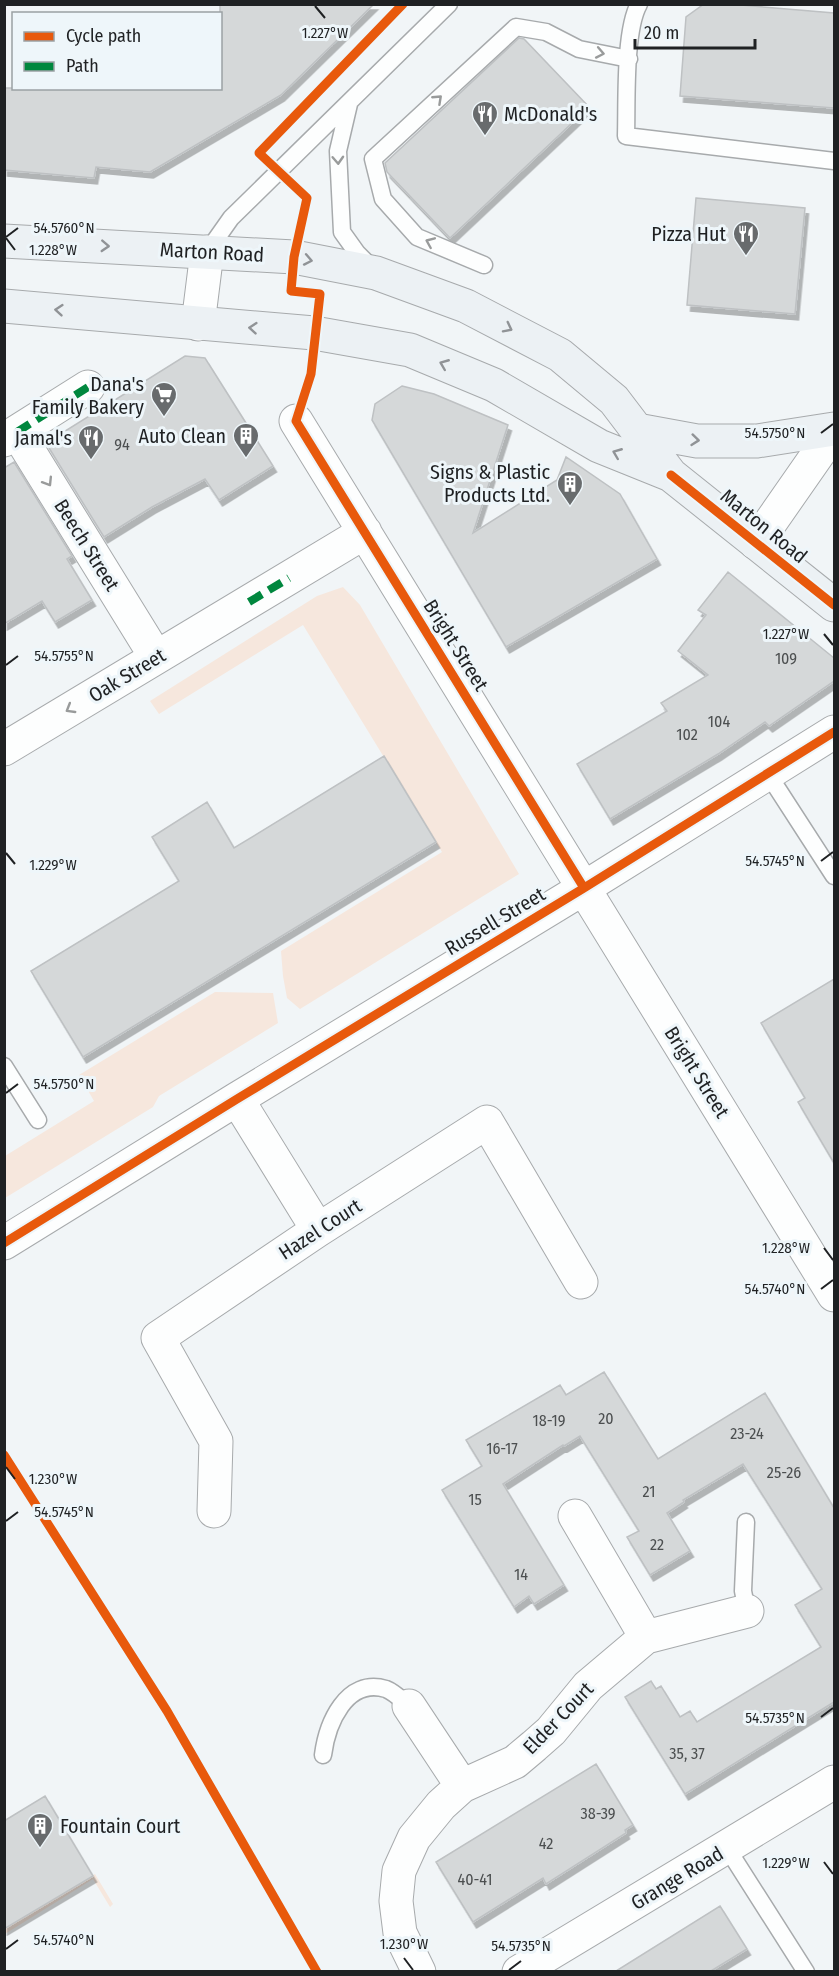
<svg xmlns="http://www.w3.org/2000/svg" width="839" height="1976" viewBox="0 0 839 1976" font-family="'Fira Sans Condensed',sans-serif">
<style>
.green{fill:#f6e7dd}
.building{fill:#d5d8d9;stroke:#bec1c3;stroke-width:1.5;filter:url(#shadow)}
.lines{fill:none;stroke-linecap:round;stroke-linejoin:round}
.lane-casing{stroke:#a7aaac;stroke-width:19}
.street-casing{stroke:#a7aaac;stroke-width:35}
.secondary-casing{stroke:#a7aaac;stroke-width:35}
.lane{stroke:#fdfefe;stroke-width:16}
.street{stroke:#fdfefe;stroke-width:33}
.secondary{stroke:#ecf1f4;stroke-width:33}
.quiet{stroke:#00873e;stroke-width:8;stroke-dasharray:15 8;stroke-linecap:butt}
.cycleway-casing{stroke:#eef6fa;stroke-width:13}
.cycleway{stroke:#e8590c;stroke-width:9}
.oneway{stroke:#999b9b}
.oneway2{stroke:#909396}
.ticks{fill:none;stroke:#1f2123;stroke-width:2}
.labels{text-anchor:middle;stroke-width:6;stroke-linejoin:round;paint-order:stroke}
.number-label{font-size:16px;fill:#4c4f50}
.poi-label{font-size:20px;fill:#1f2123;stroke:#eef6fa;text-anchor:end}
.street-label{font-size:20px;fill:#1f2123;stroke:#eef6fa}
.ticks-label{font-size:15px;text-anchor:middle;fill:#1f2123;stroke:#eef6fa;stroke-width:6;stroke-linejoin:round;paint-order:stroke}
</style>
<defs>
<filter id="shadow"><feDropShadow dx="3.5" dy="6" stdDeviation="0" flood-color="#0004"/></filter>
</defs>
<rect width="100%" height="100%" fill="#f1f5f7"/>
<path class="green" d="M343 587 360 605 519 874 300 1009 287 998 283 976 281 951 442 852 303 625 159 714 150 701 317 596Z
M215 992 273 993 278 1023 159 1096 153 1107 5 1198V1156L94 1101 79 1075Z
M95 1874 113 1904 110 1907 93 1879 5 1934V1929Z"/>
<path class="building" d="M220 4H374L281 95 150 172 96 167 94 178 4 170V88H220Z
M704 4H729L834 13V108L680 96 686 17Z
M519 38 524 39 589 107 450 238 387 172 385 163Z
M696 198 805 208 795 314 687 305Z
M185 356 205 358 273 466 219 500 205 479 152 507 104 537 46 443Z
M402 386 434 394 508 425 473 533 557 480 566 457 620 494 657 559 506 647 372 420 375 404Z
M14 462 72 556 67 559 92 600 55 622 42 601 4 624V468Z
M728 572 834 658V681L769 726 765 722 718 754 610 819 577 764 667 711 661 703 708 675 678 651 706 615 698 610Z
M384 756 436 842 83 1057 31 971 179 881 152 837 207 802 234 848Z
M834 979V1163L798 1102 805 1098 761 1023Z
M604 1372 658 1459 765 1393 834 1508V1702L685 1794 625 1697 651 1681 656 1689 661 1686 680 1717 690 1711 697 1722 821 1647 795 1605 822 1589 743 1464 683 1500 684 1502 667 1513 690 1551 650 1575 627 1537 639 1531 580 1436 564 1446 563 1445 503 1484 564 1585 534 1604 529 1596 514 1607 442 1490 482 1466 466 1440 560 1385 566 1395Z
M596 1764 633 1825 625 1830 626 1833 546 1884 543 1878 473 1922 436 1862Z
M45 1796 93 1876 4 1929V1821Z
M720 1906 747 1949 711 1971H616Z"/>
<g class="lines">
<defs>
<path id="lane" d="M639 4C624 31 627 103 626 136L834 161
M349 104 338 151 342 232 357 253 371 267
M207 252 231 218 449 4
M484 265 417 237 383 199 373 159 516 27 546 32 579 49 629 59
M768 774 834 876
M4 1066 38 1120
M746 1522 743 1591 747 1611
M323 1755C327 1724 346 1677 386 1689 394 1692 402 1700 409 1706
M727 1848 806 1972"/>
<path id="street" d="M198 324 207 252
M296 421 834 1295
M17 432 156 657
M4 440 88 387
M756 543 834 431
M4 749 365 532
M237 1099 318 1230
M4 1243 237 1099 584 888 834 732
M214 1511 216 1441 158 1338 318 1230 487 1122 581 1282
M646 1637 747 1611
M409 1706 462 1786
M419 1972 400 1933 396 1901 399 1871 414 1838 441 1805 462 1786 515 1762 534 1746 551 1731 588 1686 646 1637 575 1516
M519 1972 834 1782"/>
<path id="secondary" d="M4 241 294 257 376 273 466 306 560 355 614 400 671 475 834 605
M4 306 314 333 410 350 494 385 599 446 671 475
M637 430 697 441H757L834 429"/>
</defs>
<use href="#lane" class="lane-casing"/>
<use href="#street" class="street-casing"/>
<use href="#secondary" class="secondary-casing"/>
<use href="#lane" class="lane"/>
<use href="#street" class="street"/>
<use href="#secondary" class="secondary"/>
<path class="quiet" d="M17 432 88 387
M249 602 289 578"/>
<defs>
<path id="cycleway" d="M403 4 259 153 307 198 294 257 291 291 320 294 311 374 296 421 584 888
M671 475 834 605
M4 1243 237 1099 584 888 834 732
M4 1455 167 1711 317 1972"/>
</defs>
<use href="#cycleway" class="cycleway-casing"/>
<use href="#cycleway" class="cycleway"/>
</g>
<defs><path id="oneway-chevron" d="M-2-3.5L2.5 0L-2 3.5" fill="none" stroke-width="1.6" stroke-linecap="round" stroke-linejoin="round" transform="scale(1.5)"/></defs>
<g class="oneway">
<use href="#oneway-chevron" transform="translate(600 53) rotate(11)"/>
<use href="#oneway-chevron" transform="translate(438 99) rotate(-43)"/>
<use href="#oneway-chevron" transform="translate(338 160) rotate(87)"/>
<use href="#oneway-chevron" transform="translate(430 242) rotate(-157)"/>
<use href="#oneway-chevron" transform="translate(48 482) rotate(58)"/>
<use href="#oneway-chevron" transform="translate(70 709) rotate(149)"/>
</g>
<g class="oneway2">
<use href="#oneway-chevron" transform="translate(105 246) rotate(3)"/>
<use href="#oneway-chevron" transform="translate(308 260) rotate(11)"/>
<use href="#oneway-chevron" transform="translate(59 310) rotate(-175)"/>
<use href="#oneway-chevron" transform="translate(253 328) rotate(-175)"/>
<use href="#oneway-chevron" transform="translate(508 328) rotate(27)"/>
<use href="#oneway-chevron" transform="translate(444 364) rotate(-158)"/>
<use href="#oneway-chevron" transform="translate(695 440) rotate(6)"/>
<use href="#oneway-chevron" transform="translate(617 453) rotate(-158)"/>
</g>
<path class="ticks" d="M315 6 325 18M6 237 18 228M6 238 15 250M821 433 833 424M824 634 833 645M6 665 18 656M6 853 15 864M821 861 833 852M6 1093 18 1084M824 1248 833 1260M821 1289 833 1280M6 1467 15 1479M6 1521 18 1512M821 1717 833 1708M824 1862 833 1874M6 1949 18 1940M404 1958 413 1970M509 1970 521 1961"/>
<defs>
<symbol id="restaurant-pin" viewBox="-11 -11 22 30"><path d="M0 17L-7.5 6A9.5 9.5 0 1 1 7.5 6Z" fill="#686b6d" stroke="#eef6fa"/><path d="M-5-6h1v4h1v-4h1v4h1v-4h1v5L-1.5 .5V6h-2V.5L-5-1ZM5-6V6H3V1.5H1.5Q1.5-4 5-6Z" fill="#fff"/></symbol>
<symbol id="supermarket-pin" viewBox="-11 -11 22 30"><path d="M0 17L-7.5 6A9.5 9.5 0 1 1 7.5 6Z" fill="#686b6d" stroke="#eef6fa"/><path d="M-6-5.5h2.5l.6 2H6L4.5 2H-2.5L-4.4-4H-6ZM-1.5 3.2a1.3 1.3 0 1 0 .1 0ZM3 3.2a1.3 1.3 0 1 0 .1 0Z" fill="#fff"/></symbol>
<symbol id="building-pin" viewBox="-11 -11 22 30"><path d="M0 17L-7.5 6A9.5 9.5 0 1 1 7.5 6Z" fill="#686b6d" stroke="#eef6fa"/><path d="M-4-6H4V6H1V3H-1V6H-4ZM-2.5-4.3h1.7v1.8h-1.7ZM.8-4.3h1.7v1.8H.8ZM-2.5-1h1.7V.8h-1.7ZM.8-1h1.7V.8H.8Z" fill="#fff"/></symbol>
</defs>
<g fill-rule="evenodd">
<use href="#restaurant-pin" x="470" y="99" width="30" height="40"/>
<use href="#restaurant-pin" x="731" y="219" width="30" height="40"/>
<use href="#supermarket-pin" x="149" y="380" width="30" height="40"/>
<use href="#building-pin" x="231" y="421" width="30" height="40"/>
<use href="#restaurant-pin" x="76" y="423" width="30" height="40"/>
<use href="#building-pin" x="555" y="469" width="30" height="40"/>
<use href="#building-pin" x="25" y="1811" width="30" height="40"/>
</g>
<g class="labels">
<g class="number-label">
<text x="122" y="450">94</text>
<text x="786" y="664">109</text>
<text x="719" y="727">104</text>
<text x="687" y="740">102</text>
<text x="606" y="1424">20</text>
<text x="549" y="1426">18-19</text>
<text x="747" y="1439">23-24</text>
<text x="502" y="1454">16-17</text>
<text x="784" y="1478">25-26</text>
<text x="649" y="1497">21</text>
<text x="475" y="1505">15</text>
<text x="657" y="1550">22</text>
<text x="521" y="1580">14</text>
<text x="687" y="1759">35, 37</text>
<text x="598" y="1819">38-39</text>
<text x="546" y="1849">42</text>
<text x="475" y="1885">40-41</text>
</g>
<g class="poi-label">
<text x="504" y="121" text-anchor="start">McDonald's</text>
<text x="726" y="241">Pizza Hut</text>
<text x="144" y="391">Dana's<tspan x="144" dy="23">Family Bakery</tspan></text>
<text x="226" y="443">Auto Clean</text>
<text x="72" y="445">Jamal's</text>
<text x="550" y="479">Signs &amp; Plastic<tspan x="550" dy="23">Products Ltd.</tspan></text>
<text x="60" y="1833" text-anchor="start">Fountain Court</text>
</g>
<g class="street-label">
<text transform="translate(212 252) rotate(3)" y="7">Marton Road</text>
<text transform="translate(764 526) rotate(39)" y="7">Marton Road</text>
<text transform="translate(87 545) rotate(58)" y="7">Beech Street</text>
<text transform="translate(456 645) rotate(58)" y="7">Bright Street</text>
<text transform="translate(127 675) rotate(-31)" y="7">Oak Street</text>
<text transform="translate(495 921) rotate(-31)" y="7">Russell Street</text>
<text transform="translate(697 1072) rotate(58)" y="7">Bright Street</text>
<text transform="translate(320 1229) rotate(-33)" y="7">Hazel Court</text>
<text transform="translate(558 1718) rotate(-46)" y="7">Elder Court</text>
<text transform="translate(677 1878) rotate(-31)" y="7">Grange Road</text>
</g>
</g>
<g class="ticks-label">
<text x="325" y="38">1.227°W</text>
<text x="64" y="233">54.5760°N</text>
<text x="53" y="255">1.228°W</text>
<text x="775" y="438">54.5750°N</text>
<text x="786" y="639">1.227°W</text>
<text x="64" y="661">54.5755°N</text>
<text x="775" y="866">54.5745°N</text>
<text x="53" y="870">1.229°W</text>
<text x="64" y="1089">54.5750°N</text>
<text x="786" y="1253">1.228°W</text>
<text x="775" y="1294">54.5740°N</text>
<text x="53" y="1484">1.230°W</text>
<text x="64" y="1517">54.5745°N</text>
<text x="775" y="1723">54.5735°N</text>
<text x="786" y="1868">1.229°W</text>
<text x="64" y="1945">54.5740°N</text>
<text x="404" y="1949">1.230°W</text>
<text x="521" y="1951">54.5735°N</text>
</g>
<rect width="839" height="1976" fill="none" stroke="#1f2123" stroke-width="12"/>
<rect x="12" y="12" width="210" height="78" fill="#eef6fa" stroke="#9ba1a4" stroke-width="1.5"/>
<rect x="24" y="32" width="30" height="9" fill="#e8590c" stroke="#9ba1a4" stroke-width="1.5"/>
<text x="66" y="42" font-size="18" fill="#1f2123">Cycle path</text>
<rect x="24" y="62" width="30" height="9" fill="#00873e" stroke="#9ba1a4" stroke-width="1.5"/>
<text x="66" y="72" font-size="18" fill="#1f2123">Path</text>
<path d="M635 39v9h120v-9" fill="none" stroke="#1f2123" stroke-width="3"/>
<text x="644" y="39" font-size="18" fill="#1f2123" stroke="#eef6fa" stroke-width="4.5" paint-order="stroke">20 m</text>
</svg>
